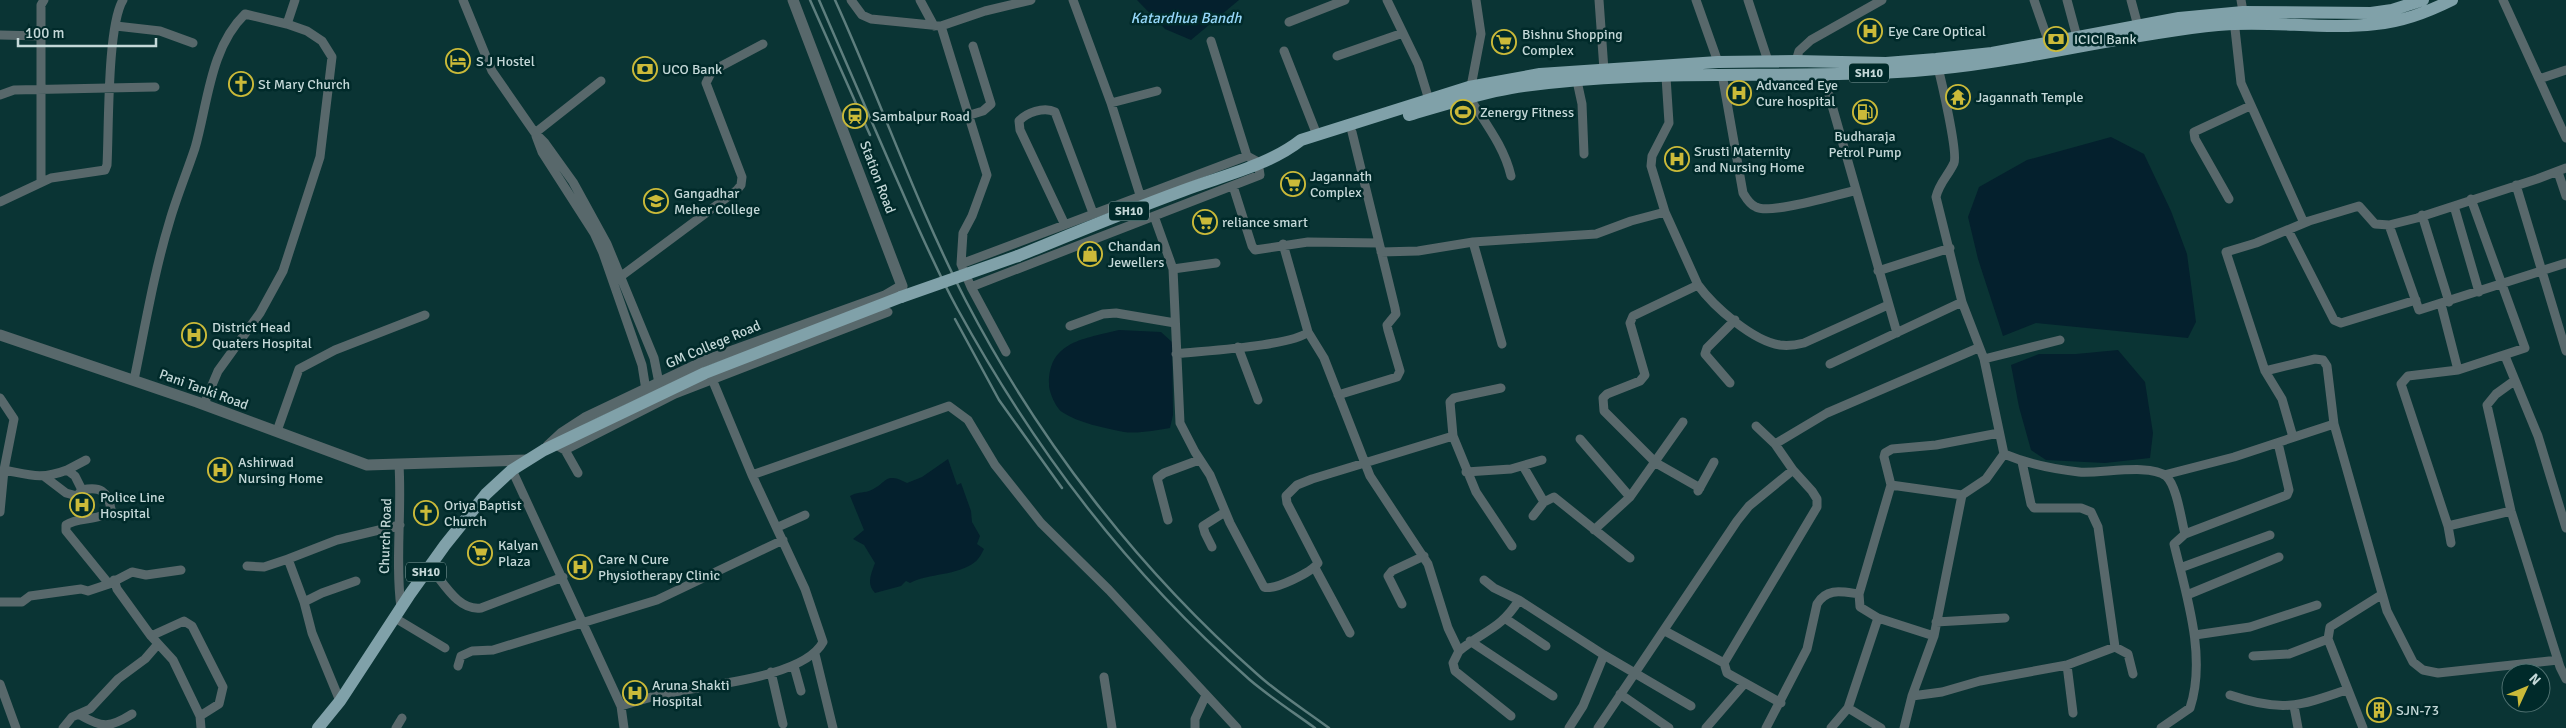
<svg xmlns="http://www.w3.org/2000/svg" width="2566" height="728" viewBox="0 0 2566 728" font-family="Signika,sans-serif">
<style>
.water{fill:#04202d}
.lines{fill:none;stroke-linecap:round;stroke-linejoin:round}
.minor{stroke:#58686b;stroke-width:9}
.tertiary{stroke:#58686b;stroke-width:11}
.primary{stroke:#80a1a9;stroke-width:12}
.rail{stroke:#5e7e7e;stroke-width:2.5}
.primary-bridge{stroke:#80a1a9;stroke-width:12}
.labels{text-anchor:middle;stroke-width:5;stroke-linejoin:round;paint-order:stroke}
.shield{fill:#002a2a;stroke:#89a4a4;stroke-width:1}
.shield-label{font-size:12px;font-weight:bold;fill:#c4d8d8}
.poi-label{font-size:14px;fill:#c4d8d8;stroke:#002a2a;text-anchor:start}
.street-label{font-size:14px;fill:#c4d8d8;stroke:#002a2a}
.water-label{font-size:15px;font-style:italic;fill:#95d7f9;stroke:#002a2a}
</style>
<rect width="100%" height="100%" fill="#0a3434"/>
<path class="water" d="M1137 0H1239L1191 40 1165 29Z
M2111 137 2144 154 2171 211 2187 254 2196 322 2188 338 2036 323 2003 336 1978 259 1968 217 1979 187 2027 160Z
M1119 330 1161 332 1172 342 1173 415 1170 428C1156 430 1138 434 1124 432 1105 428 1078 423 1062 412 1056 408 1049 392 1049 385 1048 341 1084 339 1119 330Z
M2118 350 2145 382 2153 433 2150 458 2105 463 2046 460 2031 450 2019 407 2011 365 2039 354H2076Z
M948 459 957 485 961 483 971 511 972 522 980 536 977 544 984 549C982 553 979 559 975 562 957 576 929 573 910 583L906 581 901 586 875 593C866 584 871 574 875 563L864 545 853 539 864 530 850 496C857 492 862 493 869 491 888 484 883 471 907 483L922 477Z"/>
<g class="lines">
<path class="minor" d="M463 0 492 71 535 133 545 143 573 182 607 244 654 358 659 383
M851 0 862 15 871 19 941 26 985 11 1031 0
M920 0 934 26
M1073 0 1111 103 1140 195
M1387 0 1418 64 1429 100
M1476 0 1481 34 1469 97C1485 123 1504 146 1511 176
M1599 0 1604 70
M1696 0 1718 62
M1748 0 1768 61
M2034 0 2049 43
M2067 0 2077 37
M2131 0 2138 26
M2241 0 2244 17
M2503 0 2566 138
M2234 20 2241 83 2304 223
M1289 22 1345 0
M116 26 160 31 193 43
M941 26 987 175 972 216 963 233 961 264
M0 35 41 36
M1211 41 1247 156
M1284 51 1317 135
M1337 56 1403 33
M1796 61 1799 51 1811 40 1882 0
M1722 74 1743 193C1746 198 1750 205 1756 207 1770 215 1835 195 1854 191
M1823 74 1897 333
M1666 77 1669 123 1652 156 1651 166 1665 212 1698 285
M2539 79 2566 70
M1577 81 1582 104 1584 154
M0 95 14 90 155 87
M1111 103 1157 91
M970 115 983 111 991 104 973 46
M535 133 601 81
M536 136 542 152 594 233 603 253 642 365 646 390
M1247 156 1258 162 1260 175 971 287 961 264Z
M2558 172 2566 196
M41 182V5L44 0
M2516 185 2566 351
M1233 186 1252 246 1255 250 1308 242 1379 243
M2229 199 2195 139 2194 132 2250 106
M0 202 51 178 105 170 107 165C109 130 107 26 123 0
M2454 206 2479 292
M2422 215 2449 302
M1154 216 1173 269 1180 423 1195 452 1210 475 1230 523 1264 587C1274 591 1312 572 1318 563L1287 503 1286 496 1297 485 1312 479 1453 436 1476 492 1512 546
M1065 225 1020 130 1019 121C1026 113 1044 106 1055 112L1093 213
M2389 225 2419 310 2566 263
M2288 230 2334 320 2341 323 2416 300
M1473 242 1502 344
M1381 252 1418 251 1473 242 1596 234 1631 221 1665 212
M1173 269 1216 263
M1878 271 1950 248
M620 277 737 190 741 185 742 177 706 83 712 71 763 44
M971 287 1006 352
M2441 304 2458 370
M1070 326 1103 314 1116 313 1175 323
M1308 332 1324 358 1370 476 1428 564 1448 628 1459 651 1453 663 1455 671 1511 716
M1238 347 1258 400
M1176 354C1200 351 1293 346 1308 332L1283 244
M2505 356 2538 436 2566 528
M1984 359 2060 340
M1830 364 1962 302
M2265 371 2315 359 2323 360 2327 366 2334 424 2387 611 2413 662 2423 670 2438 673 2558 660
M134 380C145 327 154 272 170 220 177 196 187 172 195 148 208 103 210 48 245 14L287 24
M2514 381 2496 394 2487 405 2511 511 2560 667 2566 679
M1730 383 1705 354 1707 348 1735 320
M1338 395 1397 377 1400 371 1388 330 1387 325 1396 314 1395 308 1352 132
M0 398 14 419 4 470C30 475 41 480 67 470L75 476 82 490 77 496 66 493 45 477
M204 404 218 371 260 313 283 271 320 157 332 57 322 41 307 31 287 24 295 0
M1756 426 1775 444 1793 470 1812 491 1817 499V507L1724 663 1727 673 1781 703
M277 431 299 369 335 350 425 315
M1453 436 1450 402 1454 398 1501 388
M2293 437 2282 399 2265 371 2226 252 2256 243 2309 221 2359 206 2375 224 2389 225 2417 218 2537 179 2566 168
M1580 439 1630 497
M1775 444 1827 413 1978 348
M556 445 565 450 675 394 888 312
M565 450 578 473
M2004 454C2028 464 2053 469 2079 472 2100 474 2150 463 2166 476 2177 486 2181 519 2185 534L2174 544C2186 594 2207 657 2190 708L2161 728
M2022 462 2031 504 2034 508H2081L2091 512 2098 527 2115 647 2128 654 2133 674
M399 465C402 513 395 561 401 608
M1523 466 1544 502
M67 470 86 460
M512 470 621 706 624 728
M1466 472 1511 469 1542 460
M752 475 949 406 968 420 995 465 1041 523 1109 590 1237 728
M2164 475 2234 457 2334 424
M1891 485 1962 495 1986 479 2004 454 1984 359 1962 302 1936 197C1939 183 1948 176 1954 163 1958 152 1941 79 1937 64
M1700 488 1656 463 1604 411 1603 398 1607 394 1640 381 1645 375 1630 323 1633 316 1698 285C1714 307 1753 341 1780 345 1788 346 1796 345 1804 343L1888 305
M82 490C100 486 108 491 111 509 100 522 79 516 66 525V531L109 584 132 572 146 575 181 570
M1698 491 1714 462
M0 512 4 470
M1533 516 1544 502 1554 497 1630 558
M1168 520 1157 478 1164 473 1199 460
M2448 526 2511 511
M778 527 805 515
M1594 530 1630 497 1683 422
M2185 534 2287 495 2289 490 2278 443
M2451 543 2448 526 2401 384 2408 376 2458 370 2525 348 2471 199
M1212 547 1205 533 1203 526 1225 512
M247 566 264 567 288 559
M430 567C444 583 458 611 481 608L563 577
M1315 568 1350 633
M2180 568 2270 535
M114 580 117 589 151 636 173 660 200 716 201 728
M1484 580 1494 588 1519 600
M2187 595 2279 557
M0 602H22L30 596 81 589 88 591 109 584
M304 602 322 593 356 581
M1402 604 1388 576 1392 571 1424 556
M395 618 445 648
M1506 619 1546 646
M1936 622 2005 618
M1665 631 1724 663
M2195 635 2250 627 2317 605
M151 636 184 621 192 626 223 687 219 704 200 716
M1934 636 1878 618 1860 607 1859 594 1891 485 1884 457 1885 453 1892 449 1936 445 1999 433
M1470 641 1553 696
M1459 651C1484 630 1500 630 1519 600L1604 655 1691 706
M815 654 833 728
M2253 656 2289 654 2328 639
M2067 665 2073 713
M458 666 461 656 472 651 493 650 657 600 783 540
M794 666 801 691
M771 672 783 724
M1104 677 1112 728
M0 684 16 728
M1620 694 1669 728
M2230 695C2281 712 2297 707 2346 690
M1912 696 1942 692 1980 681 2067 665 2115 647
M340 701 312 633 304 602 288 559 337 540 400 525
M621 706C640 700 660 694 680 691 716 684 805 676 823 642L805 589 752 475 712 379
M2294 706 2298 728
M1848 708 1881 728
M80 715C102 728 110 728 132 714
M63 728 72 717 90 709 118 679 145 659 158 644
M396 728 402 718
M1195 728V719L1206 695
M1569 728 1583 706 1604 655
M1598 728 1737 521 1749 506 1793 470
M1706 728 1744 684
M1766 728 1807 649 1817 604C1827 587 1843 592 1859 594
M1831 728 1848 708 1878 618
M1904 728 1912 696 1934 636 1962 495
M2363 728 2328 639 2330 627 2381 595"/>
<path class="tertiary" d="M0 335 197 402 367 465 528 460
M548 446 562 433 585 418 705 361 885 296 902 286 793 0"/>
<path class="primary" d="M1409 115C1443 105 1476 94 1511 88 1644 67 1780 80 1914 71 2016 64 2116 35 2218 25 2270 20 2324 30 2376 24 2403 22 2428 12 2452 0
M1018 256C1072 234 1127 211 1182 191 1221 176 1268 166 1301 140L1469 87 1540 74 1718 62 1796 61 1886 63 1936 59 1992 53 2179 18 2243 12 2371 13 2392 10 2423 0
M318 728 340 701 410 594 445 545 486 494 512 470 544 450 705 373 901 297"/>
<path class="rail" d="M810 0 870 135
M819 0C844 58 869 115 894 173 914 218 933 264 957 308 1036 452 1126 570 1250 680 1270 697 1293 712 1315 728
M835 0C880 99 916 204 966 301 1039 441 1138 569 1257 674 1279 694 1305 710 1329 728
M955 319 999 400 1062 488"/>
<path class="primary-bridge" d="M901 297 1018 256"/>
</g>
<defs>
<symbol id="hospital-ring" viewBox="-11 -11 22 22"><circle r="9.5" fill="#002a2a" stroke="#cbba39" stroke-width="1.5"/><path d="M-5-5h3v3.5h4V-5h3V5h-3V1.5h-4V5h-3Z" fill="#cbba39"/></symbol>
<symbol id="bank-ring" viewBox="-11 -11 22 22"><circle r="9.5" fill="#002a2a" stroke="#cbba39" stroke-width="1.5"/><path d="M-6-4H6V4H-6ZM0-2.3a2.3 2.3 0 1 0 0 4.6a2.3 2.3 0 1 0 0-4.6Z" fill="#cbba39"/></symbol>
<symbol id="supermarket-ring" viewBox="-11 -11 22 22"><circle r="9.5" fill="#002a2a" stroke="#cbba39" stroke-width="1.5"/><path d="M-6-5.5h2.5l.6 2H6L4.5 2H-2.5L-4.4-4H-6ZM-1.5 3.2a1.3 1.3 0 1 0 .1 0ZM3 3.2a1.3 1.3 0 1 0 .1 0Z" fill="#cbba39"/></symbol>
<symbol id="hotel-ring" viewBox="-11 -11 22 22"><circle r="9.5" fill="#002a2a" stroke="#cbba39" stroke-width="1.5"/><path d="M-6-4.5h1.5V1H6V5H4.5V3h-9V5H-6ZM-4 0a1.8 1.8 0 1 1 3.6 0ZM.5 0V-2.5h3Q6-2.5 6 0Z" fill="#cbba39"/></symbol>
<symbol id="church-ring" viewBox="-11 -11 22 22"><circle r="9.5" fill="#002a2a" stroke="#cbba39" stroke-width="1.5"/><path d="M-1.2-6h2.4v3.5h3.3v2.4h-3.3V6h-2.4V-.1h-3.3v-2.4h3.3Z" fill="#cbba39"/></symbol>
<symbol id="temple-ring" viewBox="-11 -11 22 22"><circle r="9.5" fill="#002a2a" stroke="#cbba39" stroke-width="1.5"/><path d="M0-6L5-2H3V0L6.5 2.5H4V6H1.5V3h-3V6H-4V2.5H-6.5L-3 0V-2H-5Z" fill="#cbba39"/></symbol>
<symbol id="stadium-ring" viewBox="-11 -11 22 22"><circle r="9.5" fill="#002a2a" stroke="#cbba39" stroke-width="1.5"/><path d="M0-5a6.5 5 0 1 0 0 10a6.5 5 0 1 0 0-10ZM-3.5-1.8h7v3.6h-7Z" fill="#cbba39"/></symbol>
<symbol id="fuel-ring" viewBox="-11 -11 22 22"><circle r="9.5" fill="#002a2a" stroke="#cbba39" stroke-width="1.5"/><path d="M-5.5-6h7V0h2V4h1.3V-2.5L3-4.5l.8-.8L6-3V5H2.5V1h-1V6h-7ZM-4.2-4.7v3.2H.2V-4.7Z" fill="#cbba39"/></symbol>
<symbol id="station-ring" viewBox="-11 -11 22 22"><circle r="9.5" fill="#002a2a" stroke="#cbba39" stroke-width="1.5"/><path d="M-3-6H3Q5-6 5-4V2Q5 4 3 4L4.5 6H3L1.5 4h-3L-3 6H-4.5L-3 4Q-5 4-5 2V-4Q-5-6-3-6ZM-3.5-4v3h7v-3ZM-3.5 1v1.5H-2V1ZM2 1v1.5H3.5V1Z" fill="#cbba39"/></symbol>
<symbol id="university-ring" viewBox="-11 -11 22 22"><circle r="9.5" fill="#002a2a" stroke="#cbba39" stroke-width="1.5"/><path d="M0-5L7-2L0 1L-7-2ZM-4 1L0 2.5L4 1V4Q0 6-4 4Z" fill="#cbba39"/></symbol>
<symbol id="shop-ring" viewBox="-11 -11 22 22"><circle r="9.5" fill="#002a2a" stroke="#cbba39" stroke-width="1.5"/><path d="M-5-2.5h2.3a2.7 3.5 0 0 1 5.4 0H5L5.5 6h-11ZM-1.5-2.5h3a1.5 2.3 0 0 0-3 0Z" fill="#cbba39"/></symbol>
<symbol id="building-ring" viewBox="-11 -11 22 22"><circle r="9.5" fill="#002a2a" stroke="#cbba39" stroke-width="1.5"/><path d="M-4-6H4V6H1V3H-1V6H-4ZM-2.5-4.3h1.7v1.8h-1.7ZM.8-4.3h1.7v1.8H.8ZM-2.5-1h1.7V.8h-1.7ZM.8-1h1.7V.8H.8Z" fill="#cbba39"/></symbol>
</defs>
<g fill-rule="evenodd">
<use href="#hospital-ring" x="1856" y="17" width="28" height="28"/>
<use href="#bank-ring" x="2042" y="25" width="28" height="28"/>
<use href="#supermarket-ring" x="1490" y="28" width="28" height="28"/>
<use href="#hotel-ring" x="444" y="47" width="28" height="28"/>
<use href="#bank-ring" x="631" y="55" width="28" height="28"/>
<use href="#church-ring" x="227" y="70" width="28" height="28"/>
<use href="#hospital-ring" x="1725" y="79" width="28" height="28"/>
<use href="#temple-ring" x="1944" y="83" width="28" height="28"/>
<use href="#stadium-ring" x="1449" y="98" width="28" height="28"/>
<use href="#fuel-ring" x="1851" y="98" width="28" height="28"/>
<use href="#station-ring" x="841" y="102" width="28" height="28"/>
<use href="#hospital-ring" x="1663" y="145" width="28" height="28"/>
<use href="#supermarket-ring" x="1279" y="170" width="28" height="28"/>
<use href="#university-ring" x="642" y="187" width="28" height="28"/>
<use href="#supermarket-ring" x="1191" y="208" width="28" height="28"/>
<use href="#shop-ring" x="1076" y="240" width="28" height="28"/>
<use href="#hospital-ring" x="180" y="321" width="28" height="28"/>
<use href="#hospital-ring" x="206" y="456" width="28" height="28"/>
<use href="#hospital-ring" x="68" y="491" width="28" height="28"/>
<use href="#church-ring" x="412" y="499" width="28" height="28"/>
<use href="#supermarket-ring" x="466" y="539" width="28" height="28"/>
<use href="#hospital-ring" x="566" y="553" width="28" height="28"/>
<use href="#hospital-ring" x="621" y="679" width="28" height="28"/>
<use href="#building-ring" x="2365" y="696" width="28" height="28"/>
</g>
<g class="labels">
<g class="shield">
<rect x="1849" y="63.5" width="40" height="19" rx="4"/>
<rect x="1109" y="201.5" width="40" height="19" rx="4"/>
<rect x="406" y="562.5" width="40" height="19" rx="4"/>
</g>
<g class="shield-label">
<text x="1869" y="77">SH10</text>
<text x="1129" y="215">SH10</text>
<text x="426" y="576">SH10</text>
</g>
<g class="poi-label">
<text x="1888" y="36">Eye Care Optical</text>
<text x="1522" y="39">Bishnu Shopping<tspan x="1522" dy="16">Complex</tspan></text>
<text x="2074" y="44">ICICI Bank</text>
<text x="476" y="66">S J Hostel</text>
<text x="662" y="74">UCO Bank</text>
<text x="258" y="89">St Mary Church</text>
<text x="1756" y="90">Advanced Eye<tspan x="1756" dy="16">Cure hospital</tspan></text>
<text x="1976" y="102">Jagannath Temple</text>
<text x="1480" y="117">Zenergy Fitness</text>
<text x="872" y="121">Sambalpur Road</text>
<text x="1865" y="141" text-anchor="middle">Budharaja<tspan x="1865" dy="16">Petrol Pump</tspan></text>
<text x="1694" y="156">Srusti Maternity<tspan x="1694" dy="16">and Nursing Home</tspan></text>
<text x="1310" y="181">Jagannath<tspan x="1310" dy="16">Complex</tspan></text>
<text x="674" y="198">Gangadhar<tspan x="674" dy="16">Meher College</tspan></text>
<text x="1222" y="227">reliance smart</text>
<text x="1108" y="251">Chandan<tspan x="1108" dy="16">Jewellers</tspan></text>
<text x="212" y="332">District Head<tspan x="212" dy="16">Quaters Hospital</tspan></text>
<text x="238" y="467">Ashirwad<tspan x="238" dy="16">Nursing Home</tspan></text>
<text x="100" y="502">Police Line<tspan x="100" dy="16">Hospital</tspan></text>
<text x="444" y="510">Oriya Baptist<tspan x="444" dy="16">Church</tspan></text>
<text x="498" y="550">Kalyan<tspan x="498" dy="16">Plaza</tspan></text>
<text x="598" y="564">Care N Cure<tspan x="598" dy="16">Physiotherapy Clinic</tspan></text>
<text x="652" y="690">Aruna Shakti<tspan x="652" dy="16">Hospital</tspan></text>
<text x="2396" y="715">SJN-73</text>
</g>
<g class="street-label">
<text transform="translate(878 177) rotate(69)" y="5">Station Road</text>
<text transform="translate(713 344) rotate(-23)" y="5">GM College Road</text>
<text transform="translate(204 389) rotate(20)" y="5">Pani Tanki Road</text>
<text transform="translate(385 536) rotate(-88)" y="5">Church Road</text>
</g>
<g class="water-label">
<text x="1186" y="23">Katardhua Bandh</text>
</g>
</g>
<g transform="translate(2526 688) rotate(46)"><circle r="24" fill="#002a2a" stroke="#4e7070"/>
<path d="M0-4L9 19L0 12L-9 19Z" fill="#cbba39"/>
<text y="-8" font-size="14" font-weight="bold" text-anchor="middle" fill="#c4d8d8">N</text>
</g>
<path d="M18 38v8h138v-8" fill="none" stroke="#c4d8d8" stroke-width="2.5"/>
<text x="25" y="38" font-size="15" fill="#c4d8d8" stroke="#002a2a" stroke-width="4" paint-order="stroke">100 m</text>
</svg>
